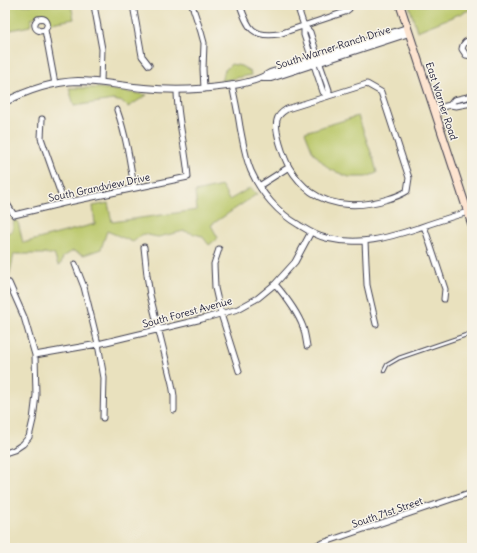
<svg xmlns="http://www.w3.org/2000/svg" width="477" height="553" viewBox="0 0 477 553" font-family="Delius,sans-serif">
<style>
.green{fill:#bac769;stroke:#6e7452}
.lines{fill:none;stroke-linecap:round;stroke-linejoin:round}
.service-casing{stroke:#403f4f;stroke-width:4.5}
.minor-casing{stroke:#403f4f;stroke-width:7}
.tertiary-casing{stroke:#403f4f;stroke-width:8}
.secondary-casing{stroke:#403f4f;stroke-width:9}
.service{stroke:#fff;stroke-width:2.5}
.minor{stroke:#fff;stroke-width:5}
.tertiary{stroke:#fff;stroke-width:6}
.secondary{stroke:#fde4d0;stroke-width:7}
.labels{text-anchor:middle;stroke-width:3;stroke-linejoin:round;paint-order:stroke}
.street-label{font-size:10px;fill:#22223b;stroke:#f7f3e8}
</style>
<rect width="100%" height="100%" fill="#f7f3e8"/>
<filter id="ink" filterUnits="userSpaceOnUse"><feTurbulence type="fractalNoise" baseFrequency=".025" numOctaves="2"/><feDisplacementMap in="SourceGraphic" scale="8" xChannelSelector="R" yChannelSelector="G"/><feConvolveMatrix kernelMatrix="1 2 1 2 8 2 1 2 1" color-interpolation-filters="sRGB"/></filter>
<filter id="wash" filterUnits="userSpaceOnUse"><feTurbulence type="fractalNoise" baseFrequency=".012" numOctaves="4" result="noise"/><feDisplacementMap in="SourceGraphic" scale="16" xChannelSelector="R" yChannelSelector="G"/><feGaussianBlur stdDeviation="0.9" result="paint"/><feColorMatrix in="noise" values="0 0 0 0 0 0 0 0 0 0 0 0 0 0 0 0 0 1.4 0 .05"/><feComposite in="paint" operator="in"/></filter>
<g filter="url(#wash)">
<rect width="100%" height="100%" fill="#e9e1be"/>
<path class="green" d="M5 5H71L74 19 51 23 47 16 40 14 32 18 30 26 6 31 5 28Z
M409 5H472V9L417 31Z
M231 64 241 66 250 71 251 75 221 81 225 70Z
M69 88H101L147 95 128 107 123 102 113 100 74 106Z
M358 116 374 161 377 173 366 177H349L329 169 313 152 305 132Z
M222 186 229 200 250 188 257 194 211 225 218 238 209 245 202 236 184 231 158 237 143 234 133 242 107 231 101 249 84 255 73 251 63 257 61 264 58 265 54 254H14L9 277 5 279V234L12 231 14 220 18 222 23 243 95 224 93 206 108 203 112 222 197 210 195 192Z"/>
</g>
<g filter="url(#ink)">
<g class="lines">
<defs>
<path id="service" d="M384 371 387 365 399 358 472 333"/>
<path id="minor" d="M94 5 102 49 101 82
M133 5 142 56 149 65
M192 5 201 32 204 43 203 69 204 89
M240 5C248 28 252 38 279 34L345 12 349 9 351 5
M297 5 304 26V35L323 92 328 96 329 90 321 67 310 32 304 26
M45 30 40 31C34 29 33 23 38 19 46 17 50 23 45 30L55 84
M472 40C466 40 463 43 462 49L466 55 472 56
M367 84 381 92 409 178 407 191C401 195 395 197 388 199 363 207 333 208 311 192 303 186 295 177 289 167 284 158 274 130 277 120 278 115 282 112 287 109Z
M232 85C235 99 238 113 240 127 243 142 245 157 251 171 261 193 278 213 299 225 307 230 316 236 326 238 360 246 387 238 418 228 435 222 451 217 468 212
M450 105 454 100 472 96
M434 109 450 105 456 106 472 103
M117 110C126 135 130 161 134 188
M42 119 41 138 64 203
M259 186 289 167
M5 199 7 204 14 215 64 203 188 177C186 148 177 120 177 90
M424 226 445 289 444 299
M365 241 367 285 376 324
M144 247 147 275 150 295 172 384 174 396V410
M219 249 214 264 215 288 221 314 239 371
M75 264 84 287 98 344 104 378 103 418
M275 284C286 297 297 311 303 327 305 333 306 340 307 346
M5 285 9 283 24 317 35 355 36 395 33 420 29 437 23 444 14 450 5 453
M35 355 98 344 202 319 238 309 258 298 275 284 295 262 311 232
M308 548 472 492"/>
<path id="tertiary" d="M263 78H271L409 33
M5 102C28 90 51 82 78 81 100 81 122 86 144 88 173 91 199 90 227 86 242 84 258 81 270 73L407 28"/>
<path id="secondary" d="M400 5 472 225"/>
</defs>
<use href="#service" class="service-casing"/>
<use href="#minor" class="minor-casing"/>
<use href="#tertiary" class="tertiary-casing"/>
<use href="#secondary" class="secondary-casing"/>
<use href="#service" class="service"/>
<use href="#minor" class="minor"/>
<use href="#tertiary" class="tertiary"/>
<use href="#secondary" class="secondary"/>
</g>
</g>
<g class="labels">
<g class="street-label">
<text transform="translate(333 47) rotate(-18)" y="4">South Warner Ranch Drive</text>
<text transform="translate(442 101) rotate(72)" y="4">East Warner Road</text>
<text transform="translate(99 187) rotate(-12)" y="4">South Grandview Drive</text>
<text transform="translate(187 312) rotate(-15)" y="4">South Forest Avenue</text>
<text transform="translate(387 512) rotate(-19)" y="4">South 71st Street</text>
</g>
</g>
<rect width="477" height="553" fill="none" stroke="#f7f3e8" stroke-width="20"/>
</svg>
